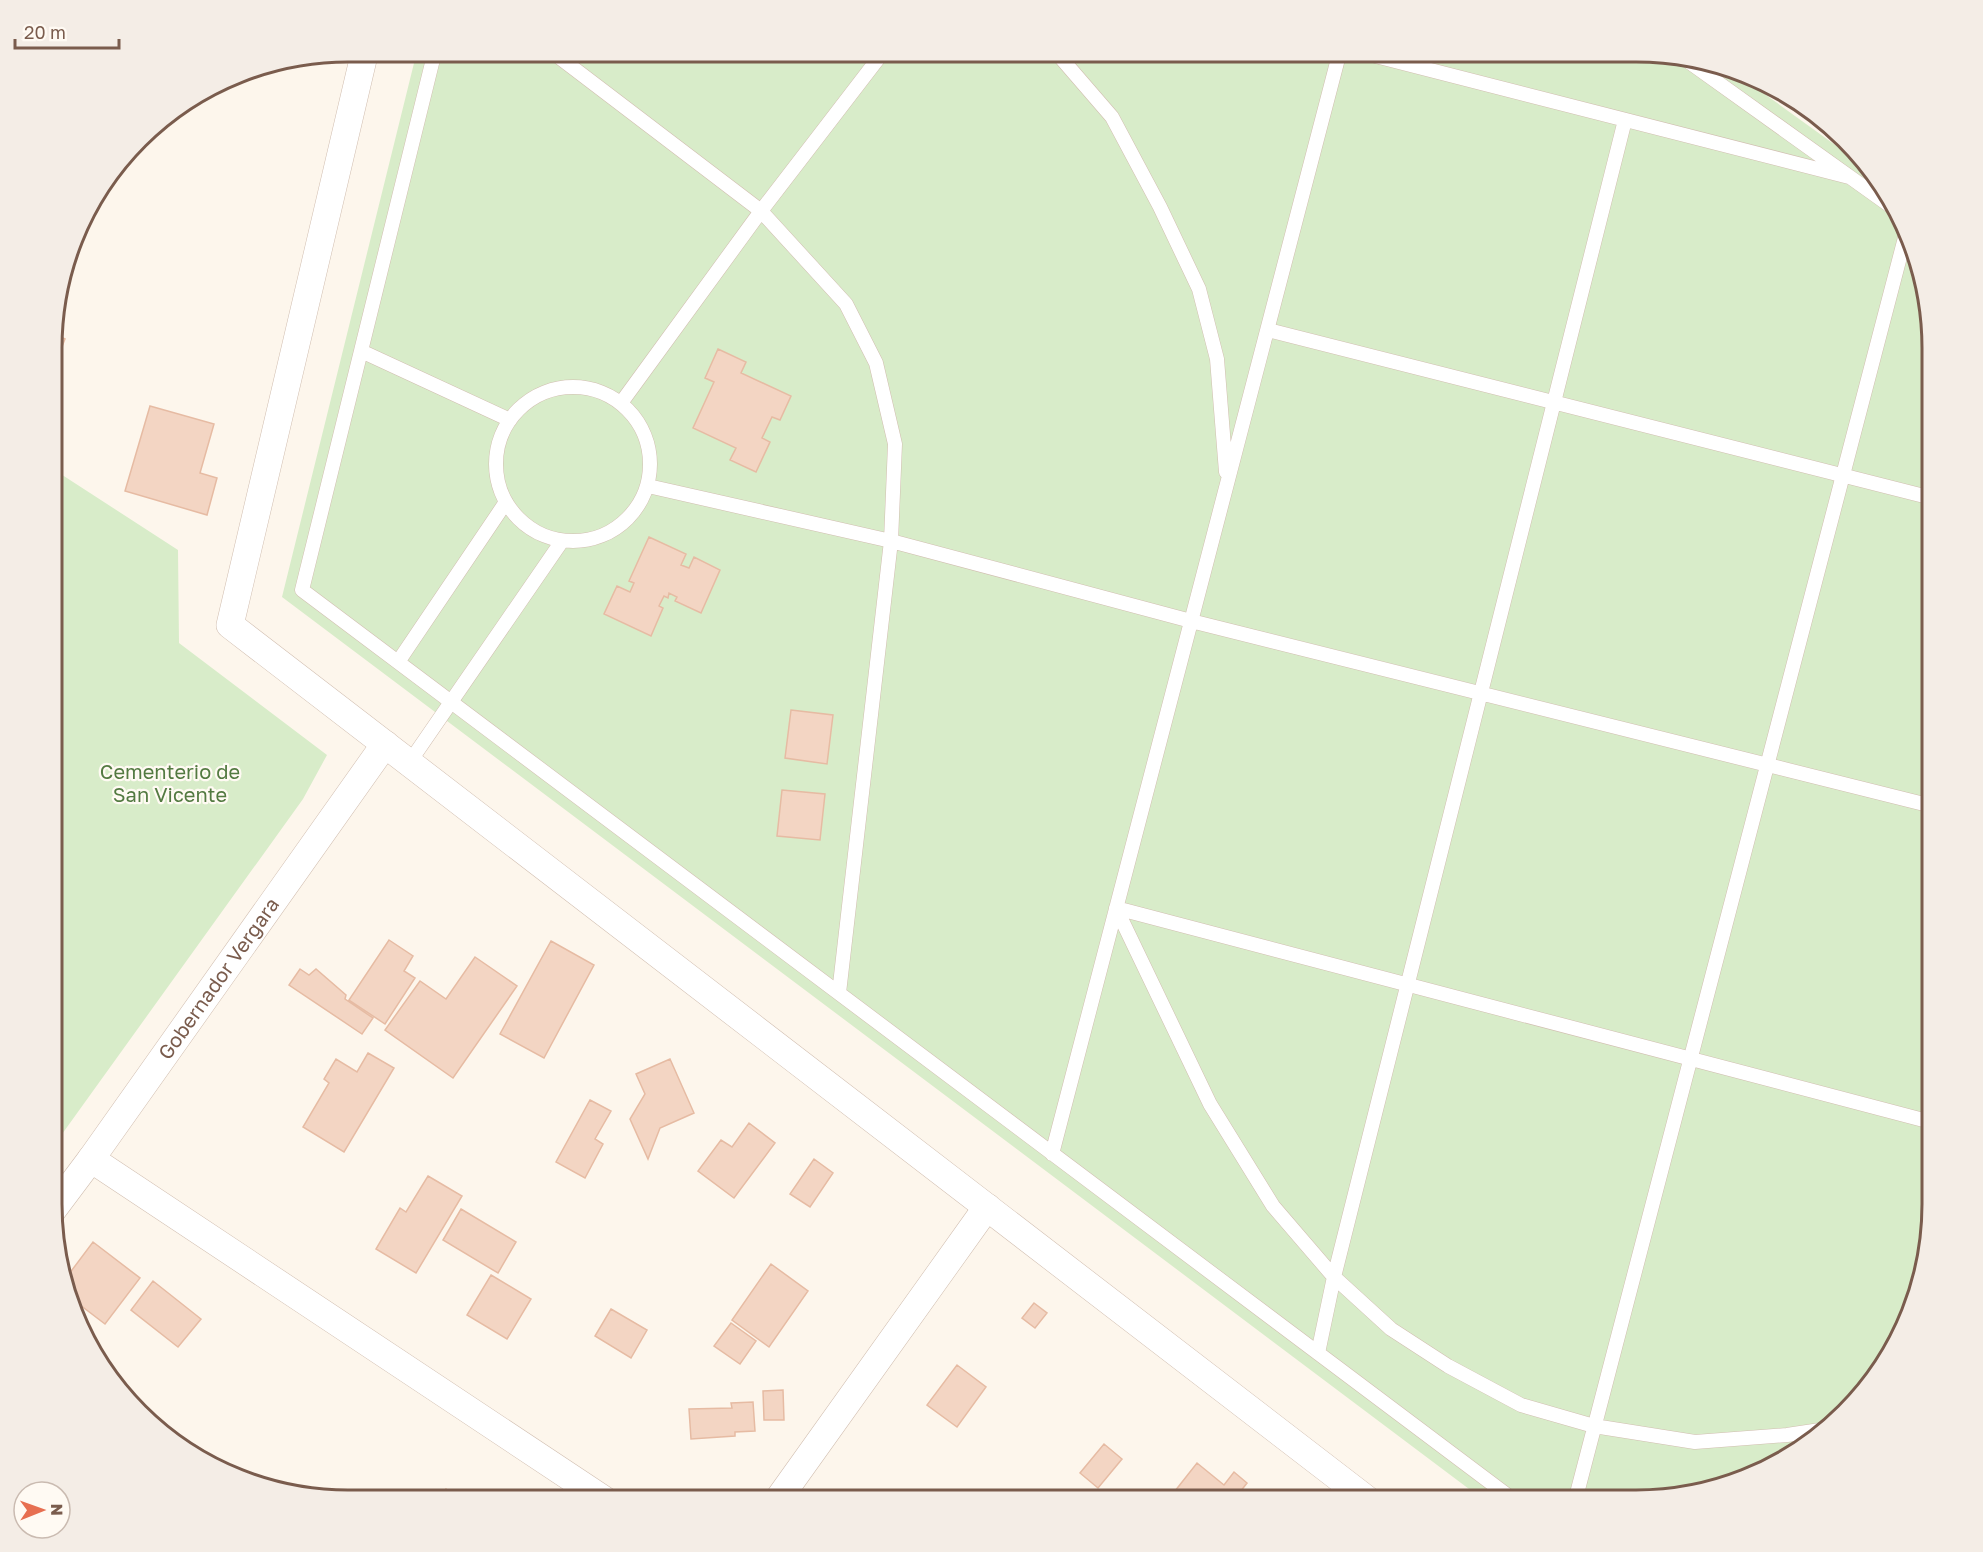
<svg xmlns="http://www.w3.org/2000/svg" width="1983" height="1552" viewBox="0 0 1983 1552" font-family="'Golos Text',sans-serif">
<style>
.green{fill:#d8ecc9}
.building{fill:#f3d5c3;stroke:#e6bba3;stroke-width:1.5}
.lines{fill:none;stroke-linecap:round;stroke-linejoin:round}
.service-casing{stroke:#d1beb0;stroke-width:15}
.minor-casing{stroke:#d1beb0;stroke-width:28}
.service{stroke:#fff;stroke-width:14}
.minor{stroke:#fff;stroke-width:27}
.labels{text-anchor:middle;stroke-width:4.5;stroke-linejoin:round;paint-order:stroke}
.park-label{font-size:20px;fill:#537a41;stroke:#fffaf3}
.street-label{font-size:20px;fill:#7a5c4d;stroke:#fffaf3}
.rim{fill:none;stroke:#7a5c4d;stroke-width:3}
</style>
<rect width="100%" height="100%" fill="#fdf6ec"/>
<path class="green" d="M417 51 1655 52 1730 69 1874 173 1909 234 1932 347 1931 1224 1909 1318 1858 1400 1816 1440 1749 1478 1636 1501H1485L282 597Z
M53 469 178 550 179 643 327 755 303 799 52 1148Z"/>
<path class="building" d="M54 334 65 339 53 369Z
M718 349 746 362 741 373 791 396 780 420 772 417 762 438 770 442 756 472 730 460 736 448 693 428 714 382 705 378Z
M150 406 214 424 200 473 217 478 207 515 125 491Z
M649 537 686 554 681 565 689 568 694 557 720 570 701 613 675 601 677 597 669 593 668 598 664 596 659 606 663 608 651 636 604 614 617 586 630 592 634 583 629 581Z
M791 710 833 715 827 764 785 758Z
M782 790 825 794 820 840 777 836Z
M389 940 413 956 404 971 415 978 385 1024 349 1000Z
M551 941 594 965 544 1058 500 1034Z
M475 957 517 986 453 1078 385 1030 420 981 446 999Z
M300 969 309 975 316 969 346 995 345 999 373 1018 362 1034 289 985Z
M368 1053 394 1068 344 1152 303 1127 329 1083 324 1079 336 1059 357 1072Z
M670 1059 694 1113 660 1128 648 1159 630 1119 645 1094 636 1074Z
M590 1100 611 1111 595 1139 603 1144 585 1178 556 1162Z
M749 1123 775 1143 734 1198 698 1171 721 1140 732 1147Z
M814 1159 833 1173 810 1207 790 1194Z
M428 1176 462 1196 416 1273 376 1249 400 1208 406 1212Z
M461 1209 516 1242 498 1273 443 1240Z
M93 1242 140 1278 105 1324 71 1298 66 1278Z
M771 1264 808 1291 769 1347 732 1320Z
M491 1275 531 1299 507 1339 467 1315Z
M153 1281 201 1319 178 1347 131 1310Z
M1034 1303 1047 1313 1035 1328 1022 1318Z
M611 1309 647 1330 631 1358 595 1336Z
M731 1323 756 1341 740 1364 714 1346Z
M957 1365 986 1387 957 1427 927 1405Z
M783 1390 784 1420H764L763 1391Z
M753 1402 755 1431 735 1432V1436L691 1439 689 1409 732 1408 731 1403Z
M1104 1444 1122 1459 1098 1488 1080 1473Z
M1197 1463 1224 1485 1234 1472 1247 1483 1233 1501H1187L1175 1491Z
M446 1489 461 1500H437Z"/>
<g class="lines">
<defs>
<path id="service" d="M435 51 302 590 1515 1501
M551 51 761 211 846 304 876 363 895 444 891 541 839 993
M1055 51 1112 117 1160 207 1199 289 1217 359 1226 472
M1356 51 1849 177
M1685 59 1896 210
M1268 330 1932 498
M361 351 510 420
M496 464a77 77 0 1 1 154 0a77 77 0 1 1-154 0Z
M621 403 761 211 884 51
M648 486 891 541 1191 621 1932 806
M398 662 506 502
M409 763 562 541
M1116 908 1210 1104 1273 1206 1334 1277 1391 1329 1448 1366 1521 1405 1594 1426 1695 1442 1787 1435 1827 1429
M1116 908 1931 1122
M1052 1154 1340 51
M1318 1353 1334 1277 1625 120
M1575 1501 1907 230"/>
<g id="minor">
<path d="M365 51 230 625 1369 1501"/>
<path d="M91 1159 606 1501"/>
<path id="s1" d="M52 1211 91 1159 385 744"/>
<path d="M777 1501 987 1207"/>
</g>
</defs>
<use href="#service" class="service-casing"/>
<use href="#minor" class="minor-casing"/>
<use href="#service" class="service"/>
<use href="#minor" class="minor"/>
</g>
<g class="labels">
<g class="park-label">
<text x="170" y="779">Cementerio de<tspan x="170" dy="23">San Vicente</tspan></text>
</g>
<g class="street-label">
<text dy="7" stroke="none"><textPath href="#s1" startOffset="286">Gobernador Vergara</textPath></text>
</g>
</g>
<path d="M0 0H1983V1552H0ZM348 62H1636A286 286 0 0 1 1922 348V1204A286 286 0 0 1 1636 1490H348A286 286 0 0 1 62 1204V348A286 286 0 0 1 348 62Z" fill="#f4ede6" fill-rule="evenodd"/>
<path class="rim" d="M348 62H1636A286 286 0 0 1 1922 348V1204A286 286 0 0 1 1636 1490H348A286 286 0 0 1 62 1204V348A286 286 0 0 1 348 62Z"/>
<g transform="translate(42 1510) rotate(89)"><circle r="28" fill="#fffaf3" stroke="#cabbb1" stroke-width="1.5"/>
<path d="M0-4.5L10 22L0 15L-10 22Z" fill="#e76f51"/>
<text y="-9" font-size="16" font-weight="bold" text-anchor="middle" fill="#7a5c4d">N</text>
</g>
<path d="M15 39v9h104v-9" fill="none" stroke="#7a5c4d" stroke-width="3"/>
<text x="24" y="39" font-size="18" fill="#7a5c4d" stroke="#fffaf3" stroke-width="4.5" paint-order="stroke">20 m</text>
</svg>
